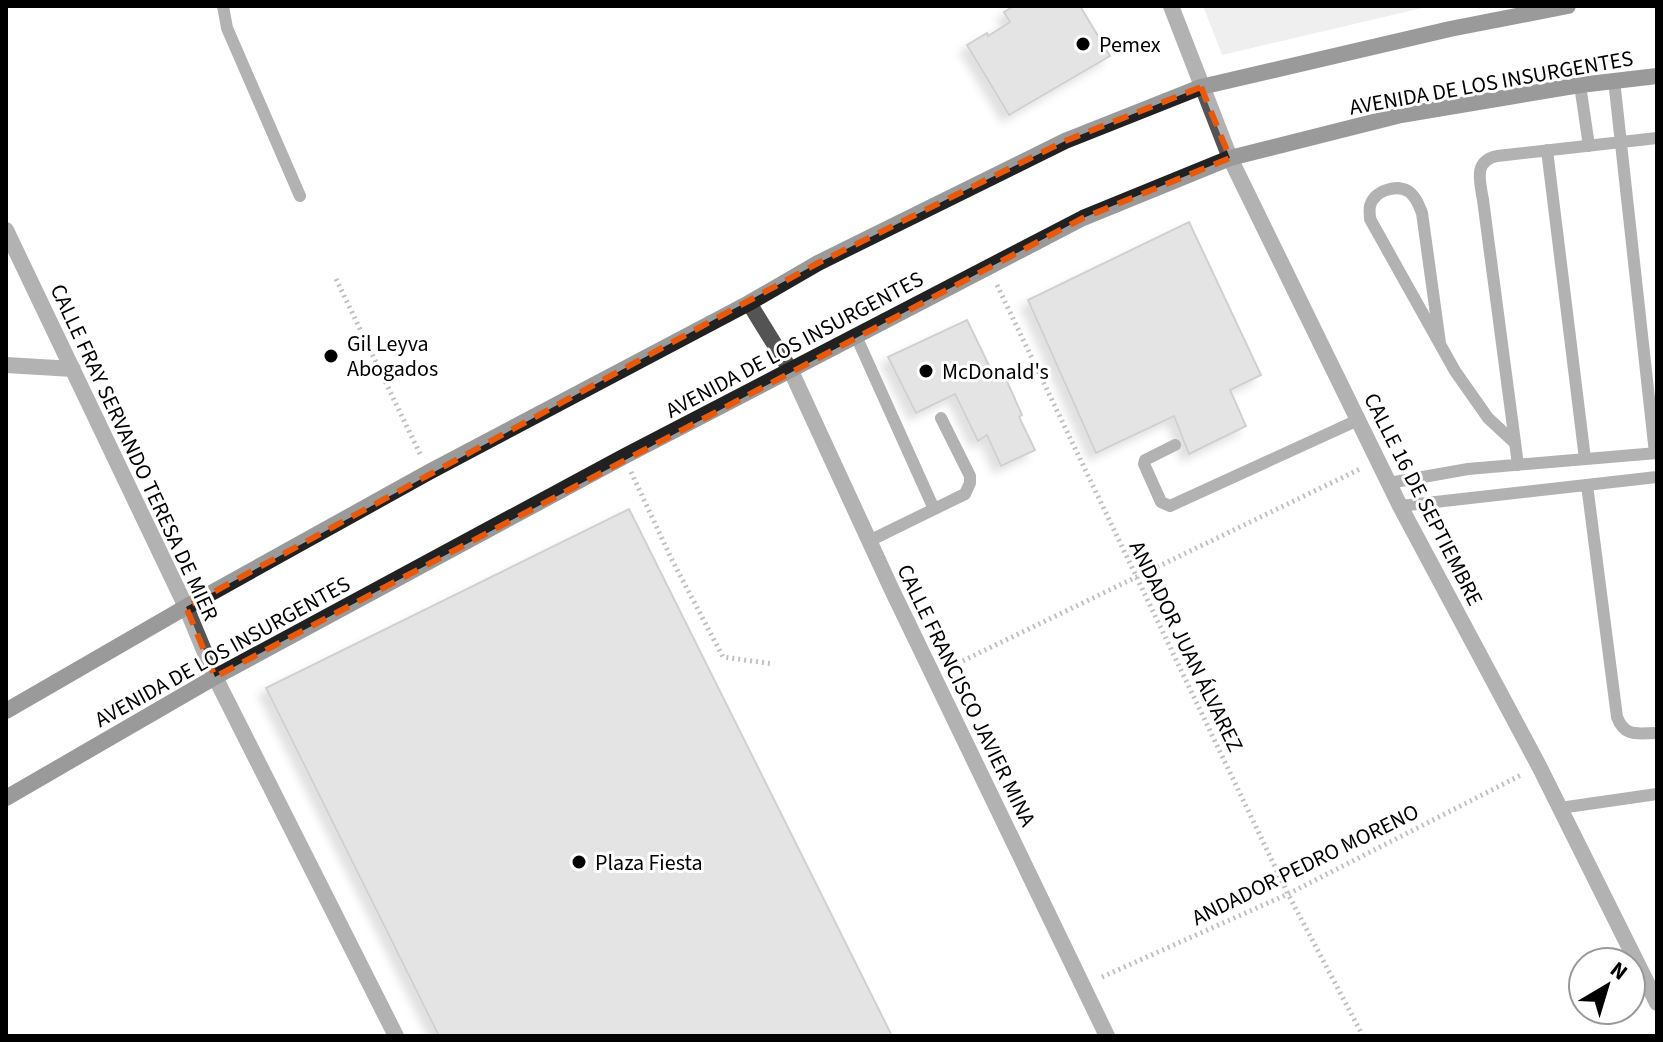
<svg xmlns="http://www.w3.org/2000/svg" width="1663" height="1042" viewBox="0 0 1663 1042" font-family="'Source Sans 3',sans-serif">
<style>
.green{fill:#dbdbdb}
.building{fill:#c4c4c4;stroke:#989898;stroke-width:2;filter:url(#shadow)}
.lines{fill:none;stroke-linecap:round;stroke-linejoin:round}
.path{stroke:#767676;stroke-width:5;stroke-dasharray:2 4;stroke-linecap:butt}
.service{stroke:#545454;stroke-width:12}
.minor{stroke:#545454;stroke-width:16}
.tertiary{stroke:#545454;stroke-width:16}
.secondary{stroke:#212121;stroke-width:16}
.marked{fill:none;stroke:#e8590c;stroke-width:6;stroke-dasharray:16 10;stroke-linejoin:round}
.poi-dot{fill:#000;stroke:#fff;stroke-width:3}
.labels{text-anchor:middle;stroke-width:6;stroke-linejoin:round;paint-order:stroke}
.poi-label{font-size:22px;fill:#000;stroke:#fff;text-anchor:start}
.street-label{font-size:22px;fill:#000;stroke:#fff}
</style>
<defs>
<filter id="shadow"><feDropShadow dx="-7" dy="7" stdDeviation="4" flood-color="#0004"/></filter>
</defs>
<rect width="100%" height="100%" fill="#fff"/>
<path class="green" d="M1203 6H1431L1222 55Z"/>
<path class="building" d="M1014 6H1080L1110 56 1009 115 967 45 987 33 988 36 1010 22 1004 12Z
M1189 222 1261 375 1230 390 1246 426 1189 454 1174 416 1096 453 1028 300Z
M967 320 992 372 1001 368 1022 415 1019 417 1035 450 1001 466 987 435 978 441 955 394 916 413 888 357Z
M629 509 892 1036H439L266 688Z"/>
<g class="lines">
<path class="path" d="M336 279 421 456
M997 285 1288 894 1363 1036
M631 472 672 560 723 657 774 664
M952 666 1360 469
M1102 977 1288 894 1521 775"/>
<path class="service" d="M223 6 227 28 300 196
M1614 80 1655 453
M1580 85 1589 146
M1547 150 1585 459
M856 336 934 509
M1440 343 1422 213C1419 206 1416 196 1408 191 1395 184 1374 191 1370 206 1369 210 1370 215 1370 219L1455 371 1488 418 1515 443
M1175 445 1145 460 1144 464 1161 502 1170 506 1358 420
M1518 465 1483 200C1480 181 1473 161 1497 156L1657 138
M1389 483 1468 469 1657 453
M1587 485 1617 717C1625 738 1638 733 1657 733
M1400 506 1657 477
M869 541 965 494 970 483V476L941 418
M1560 808 1657 794"/>
<path class="minor" d="M1171 6 1230 158 1400 506 1539 766 1657 1003
M6 230 186 607 215 677 396 1036
M6 365 73 369"/>
<path class="tertiary" d="M749 303 791 371 891 588 1107 1036"/>
<path class="secondary" d="M6 711 186 607 429 472 749 303 818 263 1065 141 1201 87 1450 29 1568 6
M6 798 215 677 623 457 1083 218 1230 158 1401 115 1580 85 1657 76"/>
</g>
<path d="M0 0H1663V1042H0ZM1201 87 1230 158 1083 218 215 677 186 607 818 263 1065 141Z" fill="#fff" fill-opacity=".55" fill-rule="evenodd"/>
<path class="marked" d="M1201 87 1230 158 1083 218 215 677 186 607 818 263 1065 141Z"/>
<g class="poi-dot">
<circle cx="1083" cy="44" r="8"/>
<circle cx="331" cy="356" r="8"/>
<circle cx="926" cy="371" r="8"/>
<circle cx="579" cy="862" r="8"/>
</g>
<g class="labels">
<g class="poi-label">
<text x="1099" y="52">Pemex</text>
<text x="347" y="351">Gil Leyva<tspan x="347" dy="25">Abogados</tspan></text>
<text x="942" y="379">McDonald's</text>
<text x="595" y="870">Plaza Fiesta</text>
</g>
<g class="street-label">
<text transform="translate(1491 82) rotate(-10)" y="8">AVENIDA DE LOS INSURGENTES</text>
<text transform="translate(794 344) rotate(-28)" y="8">AVENIDA DE LOS INSURGENTES</text>
<text transform="translate(135 452) rotate(65)" y="8">CALLE FRAY SERVANDO TERESA DE MIER</text>
<text transform="translate(1424 499) rotate(63)" y="8">CALLE 16 DE SEPTIEMBRE</text>
<text transform="translate(1187 646) rotate(64)" y="8">ANDADOR JUAN ÁLVAREZ</text>
<text transform="translate(222 651) rotate(-29)" y="8">AVENIDA DE LOS INSURGENTES</text>
<text transform="translate(967 695) rotate(64)" y="8">CALLE FRANCISCO JAVIER MINA</text>
<text transform="translate(1305 864) rotate(-26)" y="8">ANDADOR PEDRO MORENO</text>
</g>
</g>
<rect width="1663" height="1042" fill="none" stroke="#000000" stroke-width="16"/>
<g transform="translate(1607 986) rotate(38)"><circle r="38" fill="#ffffff" stroke="#999999" stroke-width="2"/>
<path d="M0-6L14 30L0 20L-14 30Z" fill="#000000"/>
<text y="-12" font-size="22" font-weight="bold" text-anchor="middle" fill="#000000">N</text>
</g>
</svg>
